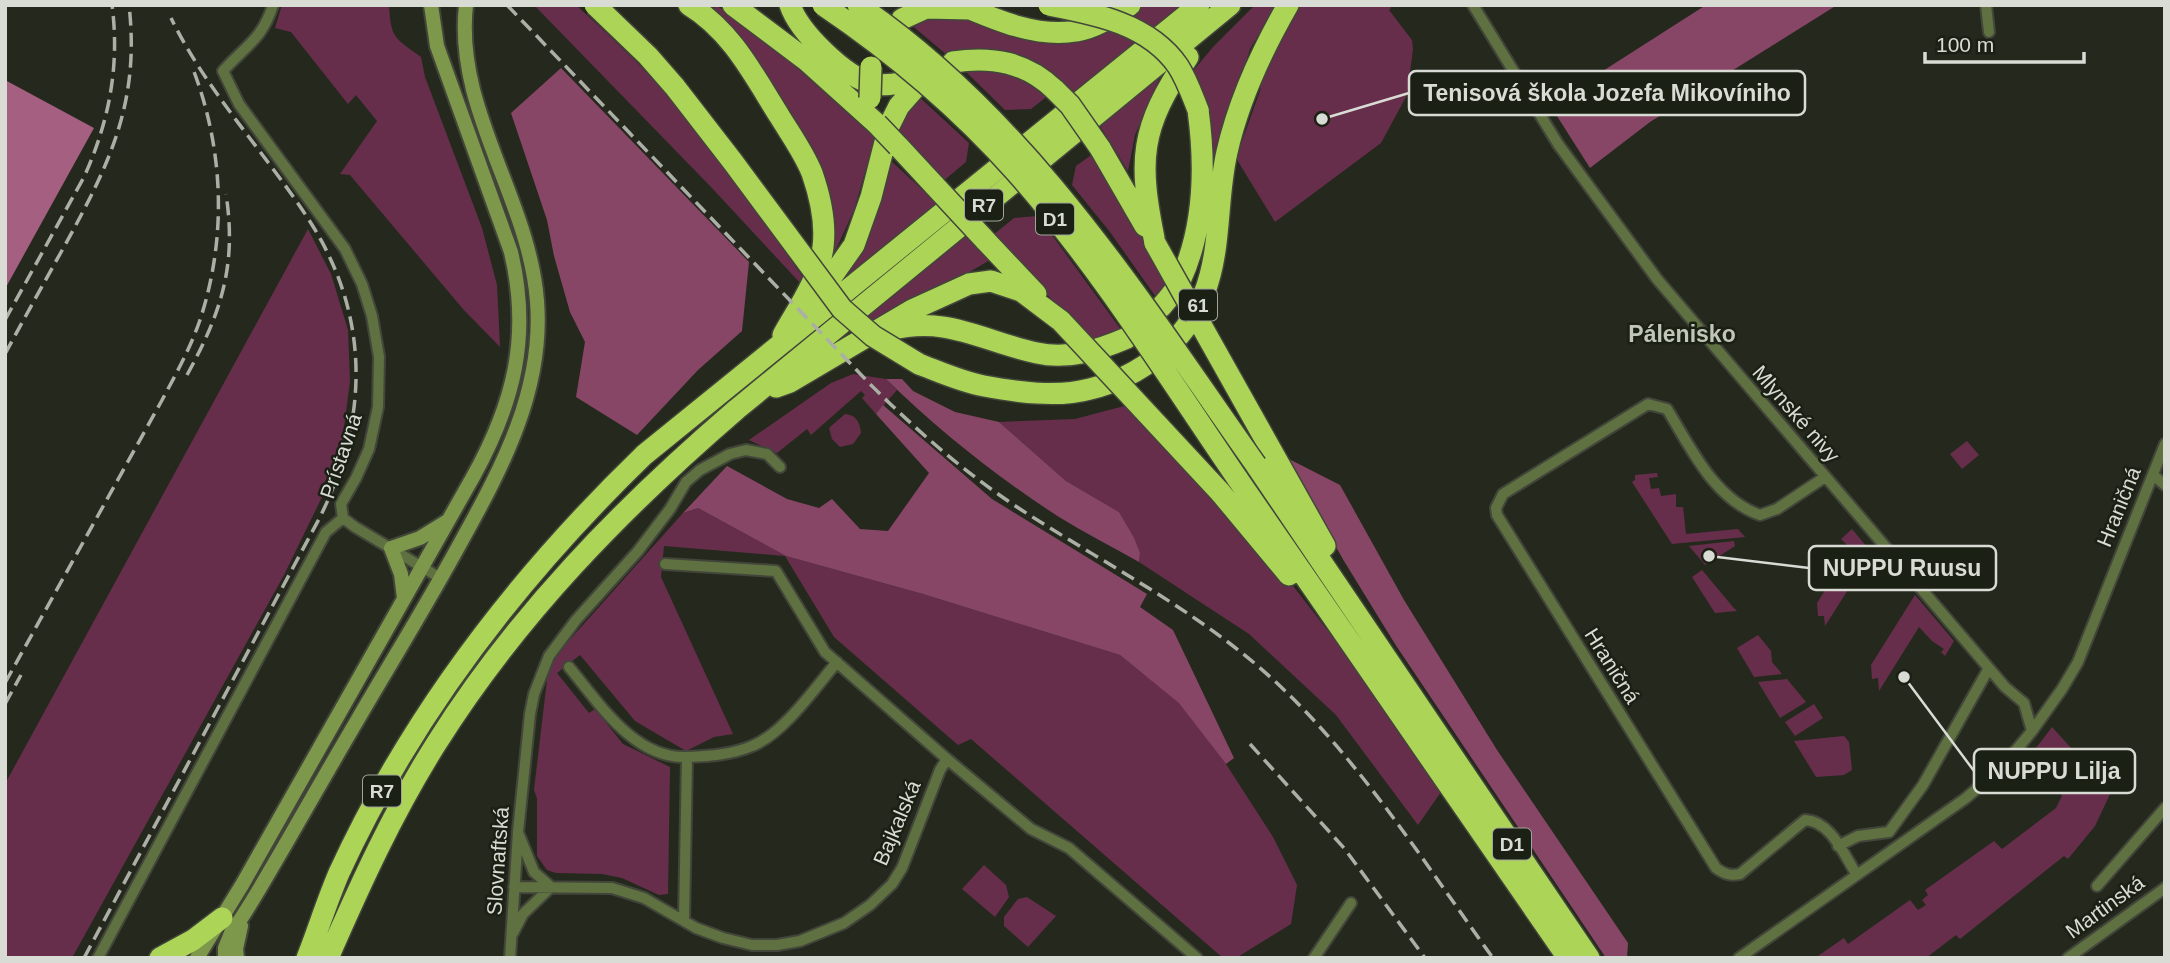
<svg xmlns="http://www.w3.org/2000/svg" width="2170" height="963" viewBox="0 0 2170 963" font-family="Helvetica,sans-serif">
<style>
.green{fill:#672e4c}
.forest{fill:#884667}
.water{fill:#a45f81}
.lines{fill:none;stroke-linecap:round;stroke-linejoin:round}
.minor-casing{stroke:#42463a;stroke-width:14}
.secondary-casing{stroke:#42463a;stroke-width:18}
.motorway-casing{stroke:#42463a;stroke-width:24}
.minor{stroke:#5f7041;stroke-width:10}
.secondary{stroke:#7e984b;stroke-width:14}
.motorway{stroke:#acd457;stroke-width:21}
.rail{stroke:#abafa6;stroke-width:3.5;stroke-dasharray:14 7;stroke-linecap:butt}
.motorway-bridge-casing{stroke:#42463a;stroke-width:24;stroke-linecap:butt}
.motorway-bridge{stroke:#acd457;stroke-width:21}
.labels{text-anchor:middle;stroke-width:5;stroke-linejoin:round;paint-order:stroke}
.shield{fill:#1b2014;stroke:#a0a49a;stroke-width:2}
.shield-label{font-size:19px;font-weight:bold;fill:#d9dcd4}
.street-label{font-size:21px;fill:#d9dcd4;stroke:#1b2014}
.neighbourhood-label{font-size:23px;font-weight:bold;fill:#c1c7b8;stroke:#1b2014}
.leader{fill:none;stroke:#d9dcd4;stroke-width:2.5}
.callout-dot{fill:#d9dcd4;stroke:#1b2014;stroke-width:2.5}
.callout{fill:#1b2014;stroke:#d9dcd4;stroke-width:2.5}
.callout-label{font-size:23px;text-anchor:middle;font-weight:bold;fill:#d9dcd4}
</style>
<rect width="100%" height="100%" fill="#25291d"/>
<path class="green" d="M282 5H389C391 39 394 37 421 57L425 77 482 228 497 285 500 347 463 309 350 175 340 174 377 121 356 95 348 104 291 32 275 28Z
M534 5H576C608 34 639 63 668 95 718 151 759 216 803 277L802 285 711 187Z
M716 5 776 49 875 138 854 210 833 256C836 232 835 210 828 187 820 162 805 141 792 120 767 81 746 42 713 9Z
M1145 5H1186L1076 95C1041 57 998 41 947 55L909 23 927 15 953 14 1096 34Z
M1255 5H1276L1250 49 1214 160C1212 128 1207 100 1193 71L1213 47Z
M1300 5H1389L1391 8 1389 10 1412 40 1413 49 1407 95 1381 143 1275 222 1236 158 1261 88 1255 91Z
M960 66 1008 69 1050 94 1031 109 1005 110Z
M1161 75 1135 135 1128 171 1098 123Z
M916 94 969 143 966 162 942 182 896 126Z
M1094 153 1167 281 1156 297 1110 232 1072 185 1076 166Z
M890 160 940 206 847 284 841 278C869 235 879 211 890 160Z
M1038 216 1122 331 1092 344 993 235 1014 218Z
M308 229 331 274 348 330 350 381 342 443 322 497 284 575 72 958H5V784Z
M964 232 990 260 879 325 866 316Z
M853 374 886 379 897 390 876 414 862 398 865 395 861 391 811 435 807 429 777 453 749 440 831 383Z
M1128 405 1262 546 1342 649 1441 792 1418 825 1336 715 1249 634 1139 562 1140 553 1119 512 1066 481 999 422 1075 419Z
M845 414C856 415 860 422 861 433L853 444 840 447 832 439 829 428Z
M1967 441 1979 455 1962 469 1950 454Z
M1657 473 1658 477 1649 478 1651 489 1659 488 1661 496 1676 494V507H1683L1686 534 1738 529 1745 537 1672 544 1632 482 1635 480V475Z
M698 508 786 556 923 594 1120 655 1180 703 1226 764 1273 837 1297 885 1291 924 1236 958H1223L971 739 958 745 834 637 785 556 664 546 661 577 733 734 714 737 686 751 635 721 580 655 557 673 589 713 595 709 623 744 670 767 668 894 659 895 622 878 602 874 556 873 547 870 537 856V798L534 790 549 663 683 513Z
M1852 529 1892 577 1891 587 1879 579 1865 563 1825 626 1824 616H1818L1817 603 1851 549 1841 539Z
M1734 541 1735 546 1705 565 1689 546Z
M1702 570 1733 607 1737 611 1715 613 1692 577Z
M1915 595 1954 641 1945 656 1941 652 1944 649 1932 641 1919 627 1879 691 1878 678 1872 679 1871 665Z
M1758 635 1771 651 1772 662 1782 674 1754 677 1737 648Z
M1787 679 1806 702 1780 718 1758 682Z
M1814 704 1823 718 1795 736 1785 722Z
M2052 727 2111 792 2095 826 2068 859 2064 856 1960 939 1956 935 1926 958H1815L1844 938 1848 944 1910 900 1918 910 1926 905 1922 900 1928 895 1925 890 1994 841 2002 849 2056 808 2062 796 2033 752Z
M1844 736 1849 742 1852 770 1844 775 1816 777 1794 741Z
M984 865 1006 885 1009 897 995 917 962 889Z
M1027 897 1056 916 1028 947 1004 926V917L1018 899Z"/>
<path class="forest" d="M1706 5H1837L1650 122 1590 168 1543 94 1560 77 1595 76Z
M561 68 749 262 742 331 698 370 637 435 576 397 585 342 570 312 554 256 547 220 511 113Z
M886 379H902L913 391 955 412 999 422 1066 481 1119 512 1134 538 1140 553 1139 562C1113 547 1085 533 1059 517 997 477 938 430 886 379Z
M883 405 992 499 1147 594 1140 607 1173 630 1234 758 1226 764 1179 703 1120 655 923 594 786 556 698 508 683 513 727 466 787 499 819 508 832 499 860 529 888 531 929 473 876 414Z
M1285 457 1340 485 1404 600 1497 750 1628 943 1627 958H1606L1395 644 1344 561Z"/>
<path class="water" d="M5 80 94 128 5 289Z"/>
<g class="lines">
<defs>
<path id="minor" d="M273 5C262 40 245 46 223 71L239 104 345 249 362 284 372 316 379 357 378 407 369 449 356 478 341 504 343 518
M1473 5 1558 144 1657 279 2005 687 2024 703 2032 731
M1986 5 1989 32
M2153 475 2165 485
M1825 477 1777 509 1760 515C1714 499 1691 448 1667 409L1648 404 1503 494 1496 508 1497 515 1716 868C1724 874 1730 876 1740 874L1805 820C1831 821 1844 855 1857 875
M343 518 355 527 442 579
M569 667C599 703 634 759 687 757
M947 759 1031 829 1069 848 1197 958
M519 835 534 872 551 887
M1838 846 1858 836 1889 832 1923 785 1989 668
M2097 886 2165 808
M514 887 612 888 644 898 696 928 723 938 752 945H777L800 941 844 923 870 905 892 884 902 868 940 770 947 759 825 652 776 571 665 564
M684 920 687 757C708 756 731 755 752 746 783 734 815 688 837 662
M513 933 523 914 551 887
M98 958 326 532 343 518
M510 958 518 832 530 714 534 694 549 656 576 620 638 551 670 509 686 482 700 470 730 454 746 450 767 454 780 467
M1314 958 1351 903
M1739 958 1966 798 1988 779 2003 766 2032 731 2062 689 2078 662 2165 444
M2068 958 2165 888"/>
<path id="secondary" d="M404 598 401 574 391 548 420 538 446 522
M197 958 242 885 473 477C514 403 531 336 511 252L437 46 431 5
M225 958V948L231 933C250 907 265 879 281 852 307 807 332 763 358 719 393 659 429 601 462 540 503 466 544 388 537 301 529 198 454 109 466 5
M237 958 236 949 241 926"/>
<path id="motorway" d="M689 5C732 31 754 76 780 117 791 135 804 153 812 173 820 196 826 223 823 247 819 279 798 308 783 335
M733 5 806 60 877 124
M790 5C799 32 845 77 873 84 884 86 895 84 906 82
M961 5C996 20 1038 38 1076 31 1096 28 1113 16 1130 5
M902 19 926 8 970 9
M953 62C992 56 1026 62 1055 90
M898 146 935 186
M1100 148 1145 226
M985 240 1036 294
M1155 243C1138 160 1139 129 1188 57
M816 299 854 245 871 197 889 126 899 106 914 89
M1161 307C1168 299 1176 290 1180 281 1205 227 1206 168 1198 110
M1196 316 1325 546
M890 330C947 315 984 342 1037 353 1068 360 1099 350 1127 338
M919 364C940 372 962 382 984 386 1017 392 1057 398 1090 389 1140 377 1186 342 1204 294 1222 248 1216 199 1227 152 1239 99 1261 52 1288 5
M776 387 790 382 912 310 969 284 991 281 1021 291 1061 321
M1256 465 1589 958
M1237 478 1568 958
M1220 492 1289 575
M160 958 193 940 222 918
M307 958C318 930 327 901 339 873 411 716 520 575 644 455L1199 5
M328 958C360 885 393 812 436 744 517 615 622 508 737 409L1230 5"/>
</defs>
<use href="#minor" class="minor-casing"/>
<use href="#secondary" class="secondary-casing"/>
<use href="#motorway" class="motorway-casing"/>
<use href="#minor" class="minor"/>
<use href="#secondary" class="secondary"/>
<use href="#motorway" class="motorway"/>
<path class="rail" d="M507 5 870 384C916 430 965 473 1020 509 1094 557 1173 598 1242 653 1344 734 1417 853 1493 958
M5 320 84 177C109 122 120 66 112 5
M5 354C25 317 45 281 65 245 110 163 140 102 129 5
M187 375C221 313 237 266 226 194
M5 683 161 402C175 376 190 349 200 320 227 238 224 150 193 69
M5 704 21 675
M1250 744 1344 848 1425 958
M84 958 319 519C369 420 371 316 309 220 265 152 207 92 171 18"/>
<defs>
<path id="motorway-bridge" d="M595 5 648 56 675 87 733 162 842 309 873 336 919 364
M823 5C894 53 959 108 1016 172 1099 266 1166 374 1237 478
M858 5C1029 122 1139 299 1256 465
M1049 5C1096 14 1149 24 1178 66 1187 80 1192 95 1198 110
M1055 90 1070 105 1100 148
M870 98 871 67
M877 124 898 146
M935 186 985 240
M1155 243 1196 316
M1061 321 1220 492"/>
</defs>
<use href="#motorway-bridge" class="motorway-bridge-casing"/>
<use href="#motorway-bridge" class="motorway-bridge"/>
</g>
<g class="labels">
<g class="shield">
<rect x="965" y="189.5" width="38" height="31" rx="5"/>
<rect x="1036" y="203.5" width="38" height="31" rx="5"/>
<rect x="1179" y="289.5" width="38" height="31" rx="5"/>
<rect x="363" y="775.5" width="38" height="31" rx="5"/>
<rect x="1493" y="828.5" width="38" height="31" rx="5"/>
</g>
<g class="shield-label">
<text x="984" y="212">R7</text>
<text x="1055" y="226">D1</text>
<text x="1198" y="312">61</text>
<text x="382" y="798">R7</text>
<text x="1512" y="851">D1</text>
</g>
<g class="street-label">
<text transform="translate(1796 414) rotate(49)" y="7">Mlynské nivy</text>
<text transform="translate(341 456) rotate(-71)" y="7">Prístavná</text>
<text transform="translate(2119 507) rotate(-68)" y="7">Hraničná</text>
<text transform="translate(1612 666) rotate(58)" y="7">Hraničná</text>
<text transform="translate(897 823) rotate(-67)" y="7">Bajkalská</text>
<text transform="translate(498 861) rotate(-86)" y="7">Slovnaftská</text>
<text transform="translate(2105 907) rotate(-36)" y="7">Martinská</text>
</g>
<g class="neighbourhood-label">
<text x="1682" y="342">Pálenisko</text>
</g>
</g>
<path class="leader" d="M1322 119L1409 93M1709 556L1809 568M1904 677L1974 771"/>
<g class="callout-dot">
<circle cx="1322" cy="119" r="7"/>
<circle cx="1709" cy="556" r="7"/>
<circle cx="1904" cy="677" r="7"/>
</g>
<g class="callout">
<rect x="1409" y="71" width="396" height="44" rx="7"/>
<rect x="1809" y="546" width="187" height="44" rx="7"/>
<rect x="1974" y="749" width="161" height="44" rx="7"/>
</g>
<g class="callout-label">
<text x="1607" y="101">Tenisová škola Jozefa Mikovíniho</text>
<text x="1902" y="576">NUPPU Ruusu</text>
<text x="2054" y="779">NUPPU Lilja</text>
</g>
<rect width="2170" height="963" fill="none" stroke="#d9dcd4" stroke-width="14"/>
<path d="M1925 52v10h159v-10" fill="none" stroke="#d9dcd4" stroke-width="3.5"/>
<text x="1936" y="52" font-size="21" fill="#d9dcd4" stroke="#1b2014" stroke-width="5" paint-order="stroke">100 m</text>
</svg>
